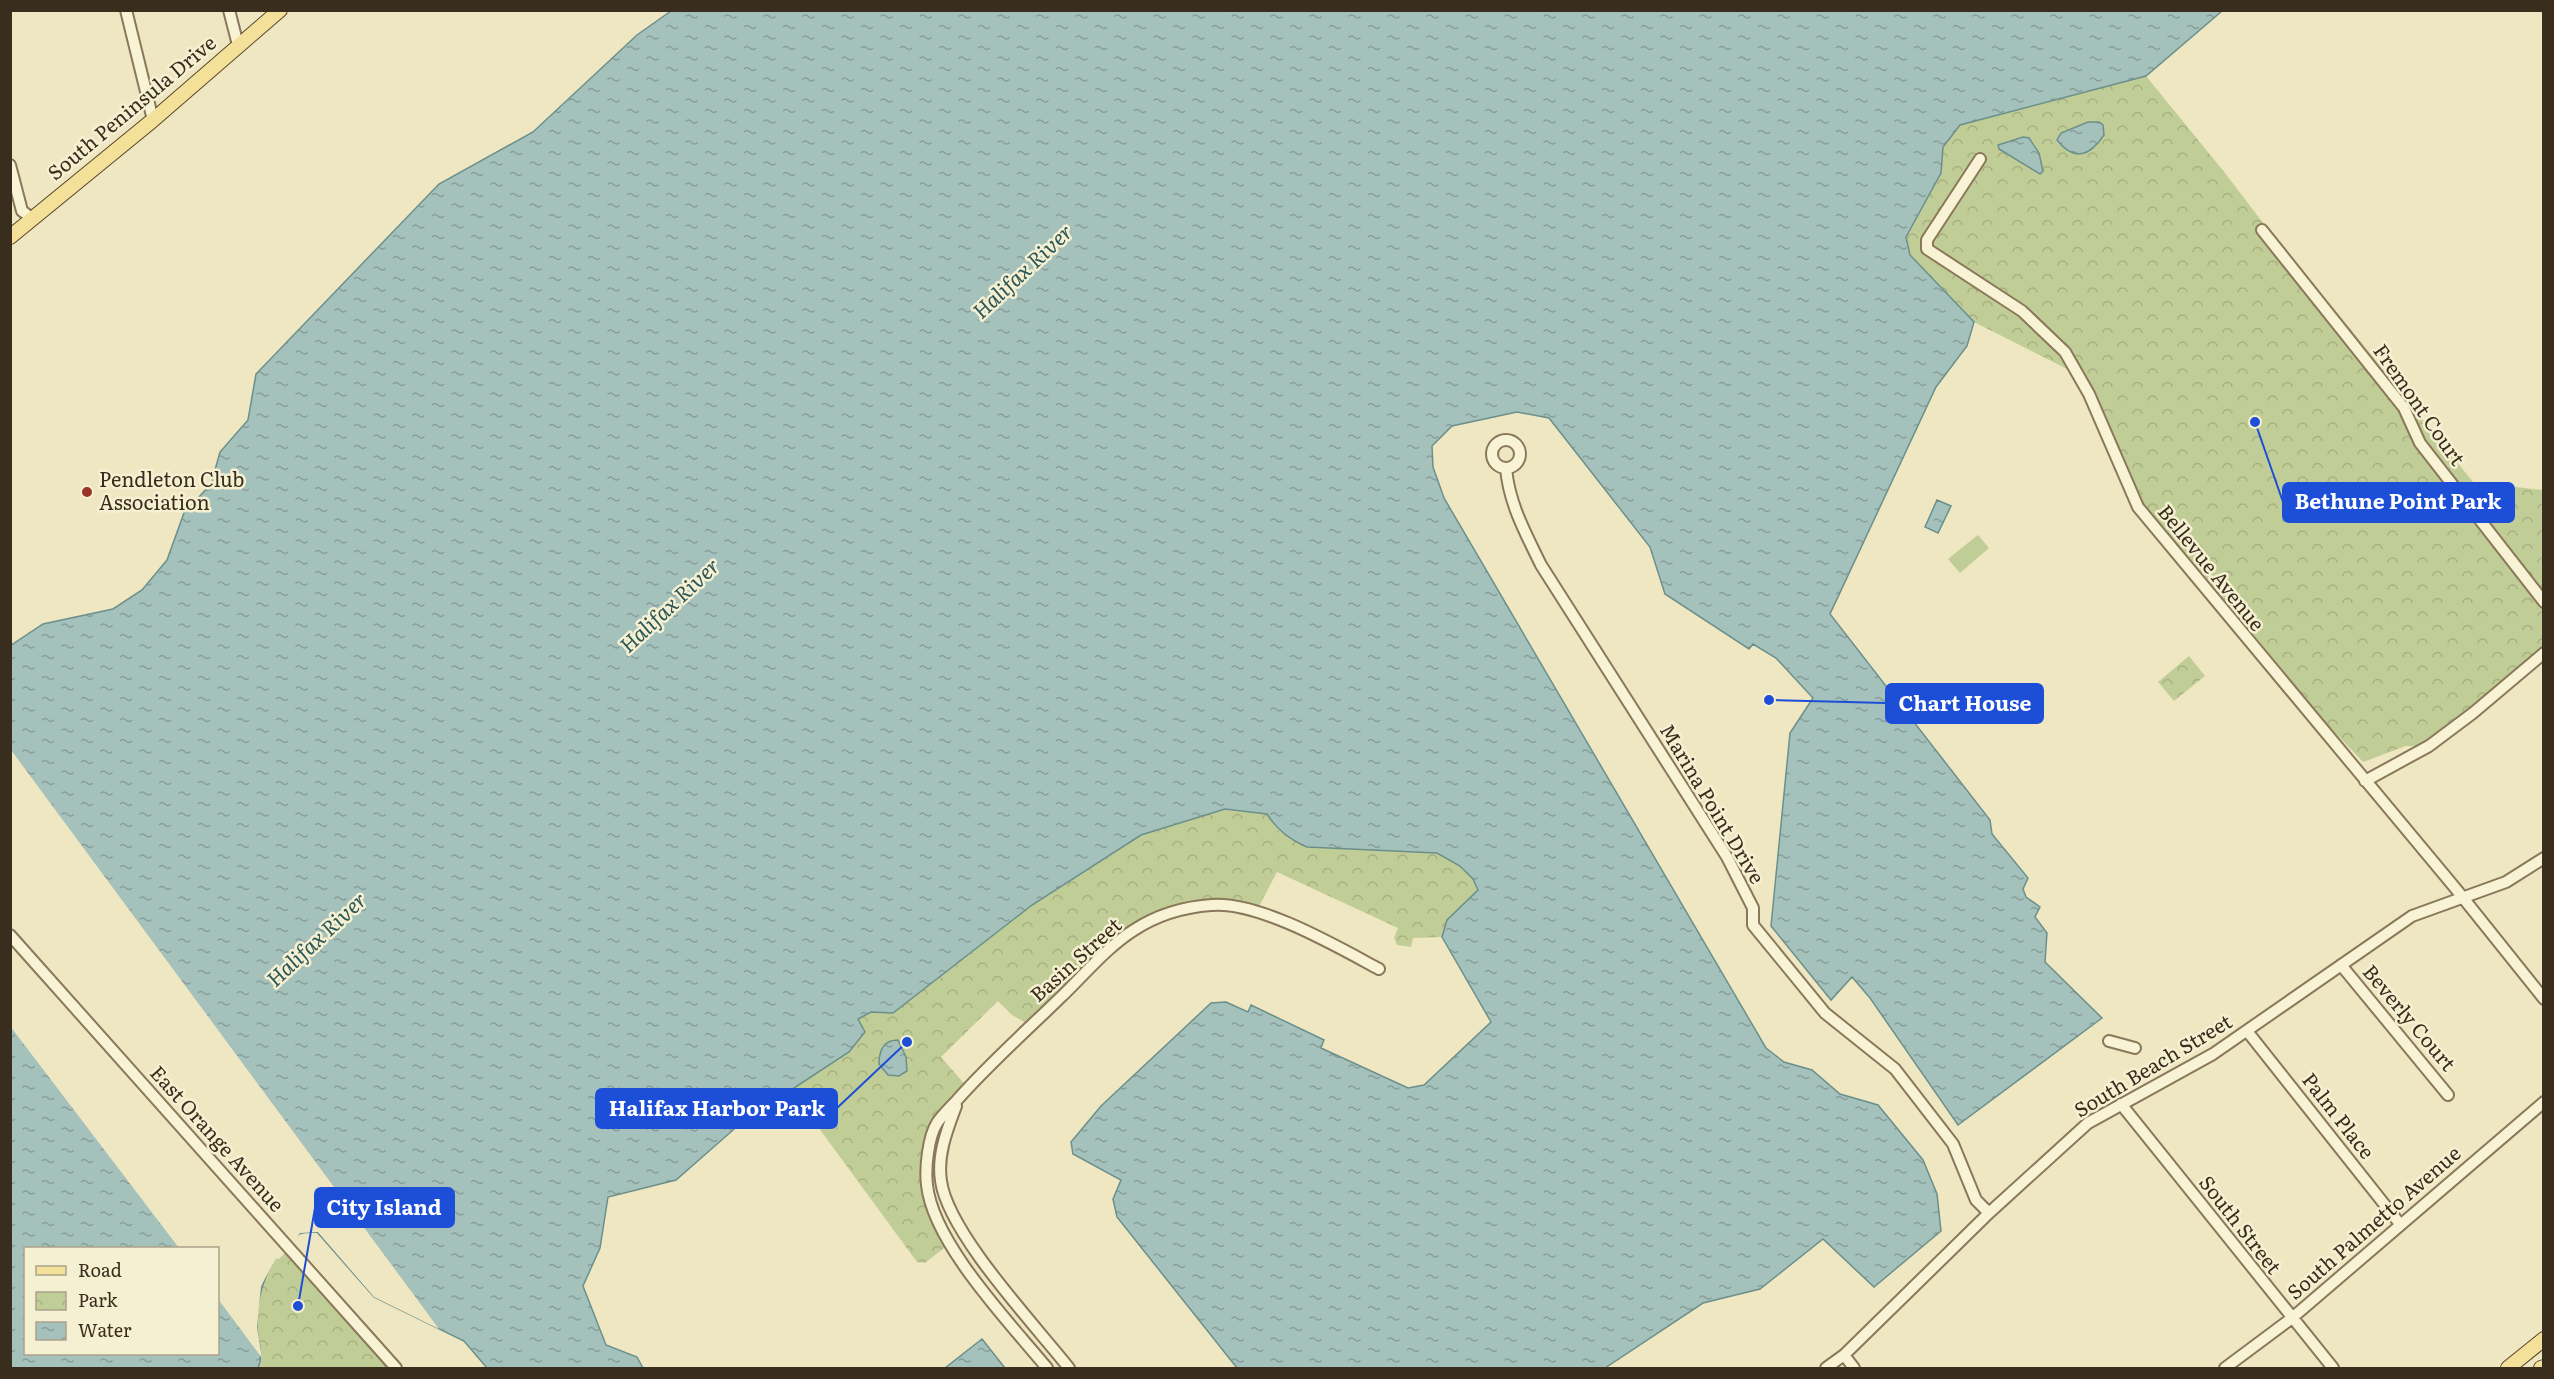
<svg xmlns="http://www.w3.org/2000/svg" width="2554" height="1379" viewBox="0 0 2554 1379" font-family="Literata,serif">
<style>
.grass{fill:#c1cd96}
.park{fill:url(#park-crowns)}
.water{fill:url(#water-ripples);stroke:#6b908b;stroke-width:1.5;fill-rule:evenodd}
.pier{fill:#efe6c2}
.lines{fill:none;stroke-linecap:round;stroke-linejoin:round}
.minor-casing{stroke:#897859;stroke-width:14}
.major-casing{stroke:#57452d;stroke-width:16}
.minor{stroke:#f9f3d6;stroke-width:10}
.major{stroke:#f3e099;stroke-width:14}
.poi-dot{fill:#9a3328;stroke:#f6f0d2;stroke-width:2}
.labels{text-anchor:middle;stroke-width:5;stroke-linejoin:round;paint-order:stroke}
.street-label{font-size:20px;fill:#392e1d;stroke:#f6f0d2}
.poi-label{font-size:20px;fill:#392e1d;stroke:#f6f0d2;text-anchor:start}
.water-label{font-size:21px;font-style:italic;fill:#2c5759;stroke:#f6f0d2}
.leader{fill:none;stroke:#1d4ed8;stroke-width:2}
.callout-dot{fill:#1d4ed8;stroke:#f6f0d2;stroke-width:2}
.callout{fill:#1d4ed8;stroke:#1d4ed8;stroke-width:2}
.callout-label{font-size:21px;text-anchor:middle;font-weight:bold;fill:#fff}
</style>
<defs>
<pattern id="park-crowns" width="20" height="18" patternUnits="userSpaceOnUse" patternTransform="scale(1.5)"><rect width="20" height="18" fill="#c1cd96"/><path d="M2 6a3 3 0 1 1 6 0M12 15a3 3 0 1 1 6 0" fill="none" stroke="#a7b081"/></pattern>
<pattern id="water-ripples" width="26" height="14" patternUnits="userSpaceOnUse" patternTransform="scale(1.5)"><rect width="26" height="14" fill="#a5c1bc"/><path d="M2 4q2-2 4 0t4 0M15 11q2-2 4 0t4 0" fill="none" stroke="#879d98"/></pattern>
</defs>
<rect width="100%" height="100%" fill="#efe6c2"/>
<path class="grass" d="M1978 535 1989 548 1960 573 1948 559Z"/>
<path class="park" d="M2146 76 2225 173 2404 408 2420 443 2543 602V653L2429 746H2406L2363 762 2245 638 2138 507 2079 375 1974 322 1910 255 1906 237 1941 173 1943 147 1960 125Z
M2320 291 2473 482 2543 490V592L2426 440 2409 405Z
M2189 656 2205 676 2174 701 2158 682Z
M1225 809 1267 814 1277 829 1291 840 1437 853 1460 866 1473 879 1478 890 1447 920 1442 937 1413 938 1411 947 1397 945 1394 938 1398 928 1277 872 1256 912 1242 907 1185 909 1133 930 1031 1026 1012 1015 998 1001 941 1057 968 1088 936 1124 926 1183 949 1244 925 1263 917 1262 791 1090 849 1052 858 1019 871 1012 893 1013 1032 905 1141 835Z
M286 1248 392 1368H258C264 1353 257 1342 257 1327 256 1297 265 1269 286 1248Z"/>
<path class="water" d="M671 11H2222L2146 76 1960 125 1943 147 1941 173 1906 237 1910 255 1974 322 1967 346 1936 387 1830 614 1990 820 1992 834 2028 878 2023 889 2026 897 2040 907 2035 917 2047 933 2045 962 2102 1018 1958 1125 1870 998 1852 977 1831 1000 1771 926 1790 733 1813 698 1776 658 1753 644 1749 649 1665 594 1650 547 1549 418 1517 412 1452 426 1432 446 1433 467 1444 498 1766 1048 1784 1062 1812 1070 1840 1094 1878 1105 1923 1160 1937 1194 1941 1231 1874 1287 1823 1239 1760 1289 1703 1303 1605 1368H1237L1117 1217 1113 1199 1121 1180 1073 1154 1071 1142 1101 1106 1211 1003 1226 1002 1248 1012 1251 1005 1324 1040 1321 1048 1408 1088 1424 1085 1491 1022 1442 937 1447 920 1478 890 1473 879 1460 866 1437 853 1307 847C1289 839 1278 831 1267 814L1225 809 1141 835 1032 905 893 1013 871 1012 858 1019 865 1032 849 1052 791 1090 765 1102 676 1180 608 1197 600 1248 583 1286 606 1345 637 1357 643 1368H487L464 1341 374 1297 317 1232C312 1232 304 1232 299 1234 270 1251 255 1296 257 1328 258 1343 264 1354 258 1368H11L10 646 43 624 113 609 142 590 167 560 184 513 211 484 220 452 248 420 256 374 439 184 533 132 637 35ZM26 1248H218V1354H26Z
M2088 122H2099L2103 125 2104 135C2090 156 2074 162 2057 140L2061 133Z
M2023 137 2029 138 2039 153 2043 171 2040 174 1999 149 1998 145Z
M1937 500 1951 506 1938 533 1925 527Z
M898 1040 906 1057 907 1071 899 1076 888 1075 879 1064C879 1051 883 1040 898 1040Z
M982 1339 1005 1368H945Z"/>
<path class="pier" d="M11 750 439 1329 374 1297 318 1232 300 1233 296 1238 298 1240 279 1259 276 1258 261 1286 257 1327 262 1358 218 1299V1248H179L10 1026Z"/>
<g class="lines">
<defs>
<path id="minor" d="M126 10 153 120
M229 10 238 45
M1980 159 1927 240V249L2022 311 2065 352 2089 394 2138 507 2456 889 2544 999
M10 165 22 211 32 218
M2262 230 2404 408 2420 443 2544 602
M1492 454a14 14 0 1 1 28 0a14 14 0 1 1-28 0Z
M1506 468C1509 504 1526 534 1541 565L1727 857 1753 908V925L1825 1013 1895 1069 1953 1144 1976 1200 1989 1213
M2365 781 2429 746 2473 713 2544 653
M10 935 396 1368
M2341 965 2448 1095
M2247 1031 2400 1224
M2109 1041 2135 1048
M2121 1104 2333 1368
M956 1106C947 1130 937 1155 941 1181 948 1233 1035 1325 1069 1368
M1844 1355 1854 1368
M1047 1368C1009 1322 933 1243 927 1185 925 1169 928 1137 937 1123 943 1114 951 1107 958 1099 990 1063 1026 1031 1061 997 1084 975 1107 947 1134 930 1157 915 1184 907 1211 905 1257 900 1338 947 1379 969
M1826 1368 1844 1355 1989 1213 2088 1123 2213 1054 2412 916 2506 882 2544 858
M2225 1368 2292 1318 2544 1102"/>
<path id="major" d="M10 237 153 120 280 10
M2508 1368 2544 1339
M2541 1368 2544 1367"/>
</defs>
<use href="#minor" class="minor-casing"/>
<use href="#major" class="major-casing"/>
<use href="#minor" class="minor"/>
<use href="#major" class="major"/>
</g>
<circle class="poi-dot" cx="87" cy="492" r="6"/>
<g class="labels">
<g class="street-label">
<text transform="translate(132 108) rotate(-40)" y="7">South Peninsula Drive</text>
<text transform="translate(2419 405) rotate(55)" y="7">Fremont Court</text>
<text transform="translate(2211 568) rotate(51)" y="7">Bellevue Avenue</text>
<text transform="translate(1712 804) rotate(59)" y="7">Marina Point Drive</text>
<text transform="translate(1076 960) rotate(-42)" y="7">Basin Street</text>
<text transform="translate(2409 1018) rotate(50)" y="7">Beverly Court</text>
<text transform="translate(2153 1066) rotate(-31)" y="7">South Beach Street</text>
<text transform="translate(2338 1116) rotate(52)" y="7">Palm Place</text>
<text transform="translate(217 1139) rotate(48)" y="7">East Orange Avenue</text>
<text transform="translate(2374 1223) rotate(-41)" y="7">South Palmetto Avenue</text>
<text transform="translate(2240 1225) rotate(52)" y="7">South Street</text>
</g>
<g class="poi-label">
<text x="99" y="487">Pendleton Club<tspan x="99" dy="23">Association</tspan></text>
</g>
<g class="water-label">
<text transform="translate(1023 272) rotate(-43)" y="7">Halifax River</text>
<text transform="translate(670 606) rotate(-43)" y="7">Halifax River</text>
<text transform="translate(317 940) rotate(-43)" y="7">Halifax River</text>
</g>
</g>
<path class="leader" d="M2255 422L2283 502M1769 700L1886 703M907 1042L837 1108M298 1306L315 1208"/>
<g class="callout-dot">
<circle cx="2255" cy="422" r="6"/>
<circle cx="1769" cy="700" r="6"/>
<circle cx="907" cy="1042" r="6"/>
<circle cx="298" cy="1306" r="6"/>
</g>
<g class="callout">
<rect x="2283" y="483" width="231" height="39" rx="6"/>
<rect x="1886" y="684" width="157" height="39" rx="6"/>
<rect x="596" y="1089" width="241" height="39" rx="6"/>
<rect x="315" y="1188" width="139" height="39" rx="6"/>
</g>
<g class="callout-label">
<text x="2398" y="509">Bethune Point Park</text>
<text x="1965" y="711">Chart House</text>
<text x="717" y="1116">Halifax Harbor Park</text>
<text x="384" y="1215">City Island</text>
</g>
<rect width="2554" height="1379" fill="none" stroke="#392e1d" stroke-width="24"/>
<rect x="24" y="1247" width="195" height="108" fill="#f6f0d2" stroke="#aaa28a" stroke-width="1.5"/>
<rect x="36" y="1266" width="30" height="9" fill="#f3e099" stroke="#aaa28a" stroke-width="1.5"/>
<text x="78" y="1277" font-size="18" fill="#392e1d">Road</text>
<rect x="36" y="1292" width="30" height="18" fill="url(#park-crowns)" stroke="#aaa28a" stroke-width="1.5"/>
<text x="78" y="1307" font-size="18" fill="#392e1d">Park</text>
<rect x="36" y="1322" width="30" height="18" fill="url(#water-ripples)" stroke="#aaa28a" stroke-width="1.5"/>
<text x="78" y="1337" font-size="18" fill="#392e1d">Water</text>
</svg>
